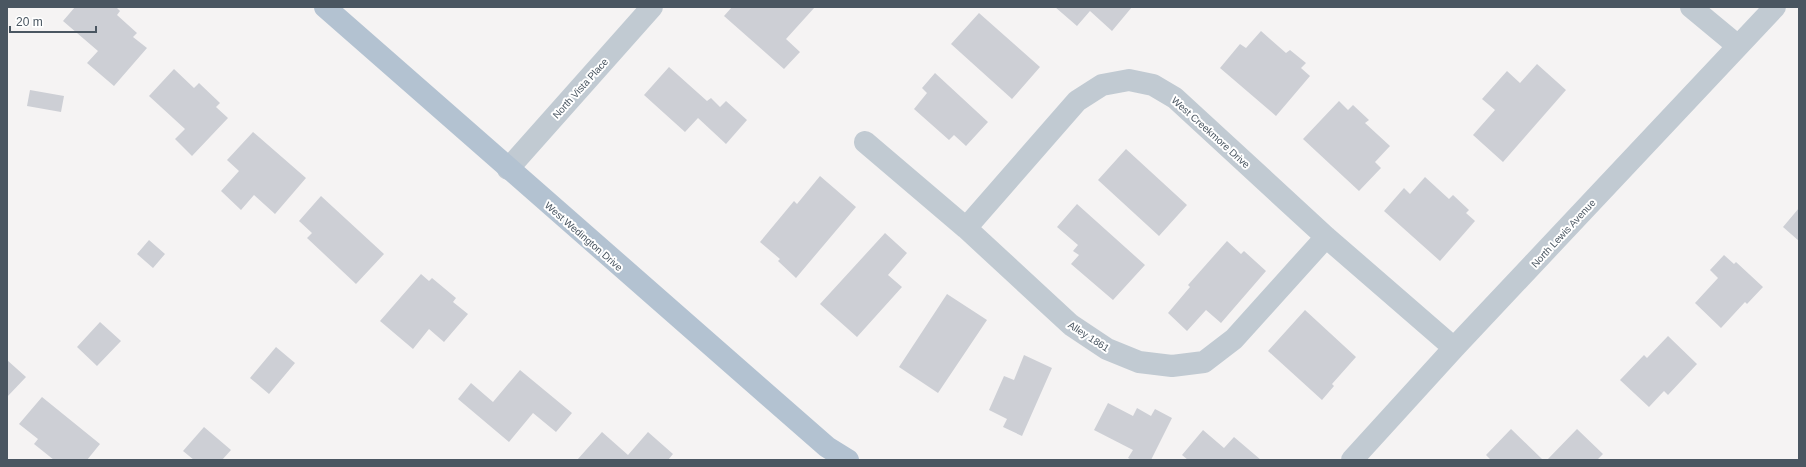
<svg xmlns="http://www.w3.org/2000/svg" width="1806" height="467" viewBox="0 0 1806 467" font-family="Helvetica,sans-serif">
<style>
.building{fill:#cdcfd5}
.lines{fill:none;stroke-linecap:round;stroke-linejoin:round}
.minor{stroke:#c1cad2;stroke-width:22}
.major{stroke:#b3c2d1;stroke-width:22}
.labels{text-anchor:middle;stroke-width:4;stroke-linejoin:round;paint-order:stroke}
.street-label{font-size:10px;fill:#4a5661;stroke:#fff}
</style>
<rect width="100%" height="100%" fill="#f5f3f3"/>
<path class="building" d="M75 7H116L120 11 117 15 137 33 133 37 147 48 114 86 87 63 98 51 63 21Z
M732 7H815L786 39 800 52 784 69 724 16Z
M1055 7H1132L1112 31 1090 11 1077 26Z
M979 13 1040 67 1012 99 951 44Z
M1261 31 1286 53 1290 50 1306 63 1301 68 1310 76 1276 116 1220 68 1240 44 1246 48Z
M1537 64 1566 90 1503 162 1473 135 1495 110 1482 99 1507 71 1520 83Z
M669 67 707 101 711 98 720 107 726 101 747 120 726 144 698 118 685 132 644 95Z
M174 69 194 88 199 83 220 103 216 107 228 118 192 156 175 139 185 129 149 96Z
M935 73 988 122 966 146 954 135 949 140 914 109 927 93 922 88Z
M30 90 64 96 61 112 27 106Z
M1339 101 1348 110 1353 105 1369 120 1365 123 1390 146 1375 162 1381 168 1359 191 1303 139Z
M253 132 306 178 275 214 254 195 241 210 221 191 239 171 227 160Z
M1126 149 1187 205 1159 236 1098 180Z
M820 176 856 207 796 278 778 261 780 259 760 242 794 201 797 204Z
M1425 177 1449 199 1453 195 1469 210 1466 213 1475 221 1440 261 1384 211 1404 188 1410 194Z
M321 196 384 254 356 284 307 238 312 233 299 221Z
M1077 204 1145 265 1113 300 1071 264 1079 255 1073 251 1078 245 1057 227Z
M1799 208V241L1783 227Z
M885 233 907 253 888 275 902 287 857 337 820 304Z
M149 240 165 254 153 268 137 254Z
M1227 241 1241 254 1244 251 1266 271 1221 323 1206 310 1187 331 1168 313 1190 287 1188 285Z
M1724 255 1734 264 1736 262 1763 287 1747 304 1745 302 1721 328 1695 303 1718 278 1710 270Z
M421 274 429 281 432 278 456 298 453 302 468 314 444 342 429 329 413 349 380 321Z
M947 294 987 320 938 393 899 367Z
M1305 310 1356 357 1332 384 1334 386 1322 400 1268 351Z
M100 322 121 341 97 366 77 347Z
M1668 336 1697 364 1668 395 1664 391 1649 407 1620 380 1644 355 1647 358Z
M276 347 295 363 269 394 250 378Z
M1024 355 1052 368 1022 436 1003 427 1007 419 989 410 1004 376 1014 380Z
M7 360 26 377 7 397Z
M520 370 572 413 556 432 533 413 509 442 458 399 471 383 493 402Z
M42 397 100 444 87 460H54L34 444 38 439 19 424Z
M1108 403 1133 416 1137 408 1151 416 1155 409 1172 418 1151 460H1132L1128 458 1133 450 1094 430Z
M204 427 231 450 222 460H194L183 451Z
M1511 429 1543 460H1491L1486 455Z
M1577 429 1603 454 1597 460H1547Z
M1203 430 1224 448 1234 437 1261 460H1188L1182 455Z
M602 432 628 455 648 432 673 454 668 460H577Z"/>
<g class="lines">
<path class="minor" d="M1691 7 1738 46
M865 142 966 228 1071 325 1107 349 1139 362 1172 366 1204 362 1234 339 1326 237
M508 169 652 7
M966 228 1077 101 1102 85 1129 80 1153 85 1175 98 1326 237 1454 348
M1352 460 1454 348 1775 7"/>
<path class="major" d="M325 7 827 447 848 460"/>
</g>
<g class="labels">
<g class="street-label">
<text transform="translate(580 88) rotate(-48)" y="4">North Vista Place</text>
<text transform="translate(1211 132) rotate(42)" y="4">West Creekmore Drive</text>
<text transform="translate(1563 233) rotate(-47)" y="4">North Lewis Avenue</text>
<text transform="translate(584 236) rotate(41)" y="4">West Wedington Drive</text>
<text transform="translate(1089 336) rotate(33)" y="4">Alley 1861</text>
</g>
</g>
<rect width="1806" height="467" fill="none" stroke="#4a5661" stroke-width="16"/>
<path d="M10 26v6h86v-6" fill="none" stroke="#4a5661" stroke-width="2"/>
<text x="16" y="26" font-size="12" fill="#4a5661" stroke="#ffffff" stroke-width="3" paint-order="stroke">20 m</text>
</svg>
